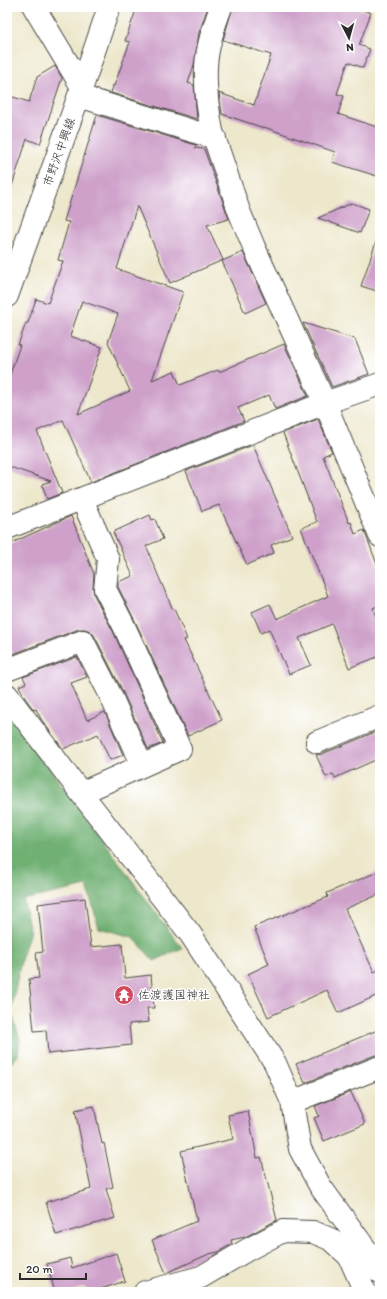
<svg xmlns="http://www.w3.org/2000/svg" width="387" height="1299" viewBox="0 0 387 1299" font-family="Itim,'Klee One',sans-serif">
<style>
.forest{fill:#6fb073;stroke:#4d6e4f}
.building{fill:#cea0ca;fill-rule:evenodd}
.lines{fill:none;stroke-linecap:round;stroke-linejoin:round}
.minor-casing{stroke:#484743;stroke-width:24}
.major-casing{stroke:#484743;stroke-width:24}
.minor{stroke:#fff;stroke-width:22}
.major{stroke:#fff;stroke-width:22}
.labels{text-anchor:middle;stroke-width:3;stroke-linejoin:round;paint-order:stroke}
.street-label{font-size:12px;fill:#2b2b2b;stroke:#fff}
.poi-label{font-size:12px;fill:#2b2b2b;stroke:#fff;text-anchor:start}
</style>
<rect width="100%" height="100%" fill="#fff"/>
<filter id="ink" filterUnits="userSpaceOnUse"><feTurbulence type="fractalNoise" baseFrequency=".025" numOctaves="2"/><feDisplacementMap in="SourceGraphic" scale="8" xChannelSelector="R" yChannelSelector="G"/><feConvolveMatrix kernelMatrix="1 2 1 2 8 2 1 2 1" color-interpolation-filters="sRGB"/></filter>
<filter id="wash" filterUnits="userSpaceOnUse"><feTurbulence type="fractalNoise" baseFrequency=".012" numOctaves="4" result="noise"/><feDisplacementMap in="SourceGraphic" scale="16" xChannelSelector="R" yChannelSelector="G"/><feGaussianBlur stdDeviation="0.9" result="paint"/><feColorMatrix in="noise" values="0 0 0 0 0 0 0 0 0 0 0 0 0 0 0 0 0 1.4 0 .05"/><feComposite in="paint" operator="in"/></filter>
<g filter="url(#wash)">
<rect width="100%" height="100%" fill="#ede7cb"/>
<path class="forest" d="M7 711 182 948 154 961 133 937 99 928 87 886 23 900 30 931 21 960 11 1011 20 1039 18 1056 7 1067Z"/>
<g id="blocks">
<path class="building" d="M137 7H208L199 33 194 65 188 83 194 85 197 119 111 93 113 85 114 86 130 42 125 41Z
M233 7H355L371 13 359 45 370 49 363 68 348 62 337 94 344 96 338 114 380 128V177L332 162 335 152 264 127V128L222 114 219 93 254 105 271 55 223 40Z
M55 66 62 78 40 144 27 139 11 189 7 188V105L10 96 29 102 37 77Z
M97 115 196 145 195 148 204 149 229 219 207 225 223 260 170 283 137 206 117 269 183 292 152 380 174 371 180 385 218 370 219 372 284 344 308 396 275 409 269 395 238 408 244 421 91 482 63 420 37 431 62 493 47 499 42 484 51 481 7 466V383L20 345H18L26 323H28L36 299 48 303 63 261 58 260 69 222 64 221ZM82 301 118 314 108 342 130 391 78 414 102 347 70 336Z
M352 203 369 209 360 233 318 218Z
M377 239 380 240V292L361 286Z
M243 252 266 303 245 313 222 261Z
M303 323 355 339 369 374 332 387Z
M318 419 332 452 323 456 349 523 351 522 355 534 364 530 380 572V605L373 608 380 628V656L349 668 332 624 299 638 311 665 289 674 269 629 261 633 252 612 270 604 277 619 328 596 301 528 317 522 283 433Z
M253 445 292 536 271 545 274 553 247 565 219 505 202 511 186 471Z
M150 515 152 520 155 519 163 539 146 546 150 554H149L173 610 174 609 187 639 184 640 222 720 188 736 135 621 118 587V582L133 576 113 532Z
M71 516 94 574 93 588 94 595 113 631 163 743 148 749 121 688 94 635 90 631 85 629H79L13 654 7 643V545Z
M77 657 87 677 71 683 87 720 105 712 123 755 110 760 98 734 63 749 41 719 36 709 34 710 25 698 19 686 26 683 23 677Z
M380 730V758L335 778 333 774 326 777 316 755 322 754Z
M380 871V894L345 909 374 972 380 969V994L338 1013 327 990 268 1017 248 974 269 964 254 927 328 897 327 893Z
M85 898 91 947 122 944 125 978 151 975 154 1008H147L149 1022 129 1024 131 1045 48 1054 46 1030 34 1031 29 979 39 978 36 953 43 952 38 904Z
M380 1029V1055H375L305 1083 296 1064Z
M351 1092 365 1124 324 1141 314 1118 319 1116 315 1106Z
M94 1106 102 1144 104 1143 113 1187 106 1189 115 1218 56 1235 46 1202 91 1189 75 1110Z
M248 1111 257 1158 261 1157 277 1220 245 1237 231 1240 232 1244 218 1252 209 1254 166 1273 152 1240 197 1221 181 1151 233 1139 228 1115Z
M116 1253 125 1281 92 1292H87L85 1287 68 1292H55L47 1264 70 1258 72 1268Z"/>
</g>
</g>
<g filter="url(#ink)">
<use href="#blocks" fill-opacity="0" stroke="#484743" stroke-width="1"/>
<g class="lines">
<defs>
<path id="minor" d="M34 7 82 87
M221 7C214 26 207 46 206 67 205 88 208 111 212 131L239 211 254 247 325 403 380 536
M79 96 215 138
M7 528 325 403 380 384
M7 670 83 641 110 694 142 766
M7 695 81 793 191 935 275 1063 292 1102 300 1149 320 1186 367 1251 380 1272
M317 742 380 716
M81 793 180 749 124 626 105 589 108 559 82 499
M292 1102 380 1067
M145 1292 201 1277 247 1250 283 1231 313 1232 330 1239 349 1256 365 1292"/>
<path id="major" d="M7 296 82 87 109 7"/>
</defs>
<use href="#minor" class="minor-casing"/>
<use href="#major" class="major-casing"/>
<use href="#minor" class="minor"/>
<use href="#major" class="major"/>
</g>
</g>
<defs>
<symbol id="temple-disc" viewBox="-11 -11 22 22"><circle r="9.5" fill="#d1495b" stroke="#fff"/><path d="M0-6L5-2H3V0L6.5 2.5H4V6H1.5V3h-3V6H-4V2.5H-6.5L-3 0V-2H-5Z" fill="#fff"/></symbol>
</defs>
<g fill-rule="evenodd">
<use href="#temple-disc" x="113" y="984" width="22" height="22"/>
</g>
<g class="labels">
<g class="street-label">
<text transform="translate(59 152) rotate(-70)" y="4">市野沢中興線</text>
</g>
<g class="poi-label">
<text x="138" y="999">佐渡護国神社</text>
</g>
</g>
<rect width="387" height="1299" fill="none" stroke="#fff" stroke-width="24"/>
<g transform="translate(349 38) rotate(174)" stroke="#ffffff" stroke-width="3" paint-order="stroke">
<path d="M0-3L7 15L0 10L-7 15Z" fill="#2b2b2b"/>
<text y="-6" font-size="11" font-weight="bold" text-anchor="middle" fill="#2b2b2b">N</text>
</g>
<path d="M20 1273v6h66v-6" fill="none" stroke="#2b2b2b" stroke-width="2"/>
<text x="26" y="1273" font-size="12" fill="#2b2b2b" stroke="#ffffff" stroke-width="3" paint-order="stroke">20 m</text>
</svg>
